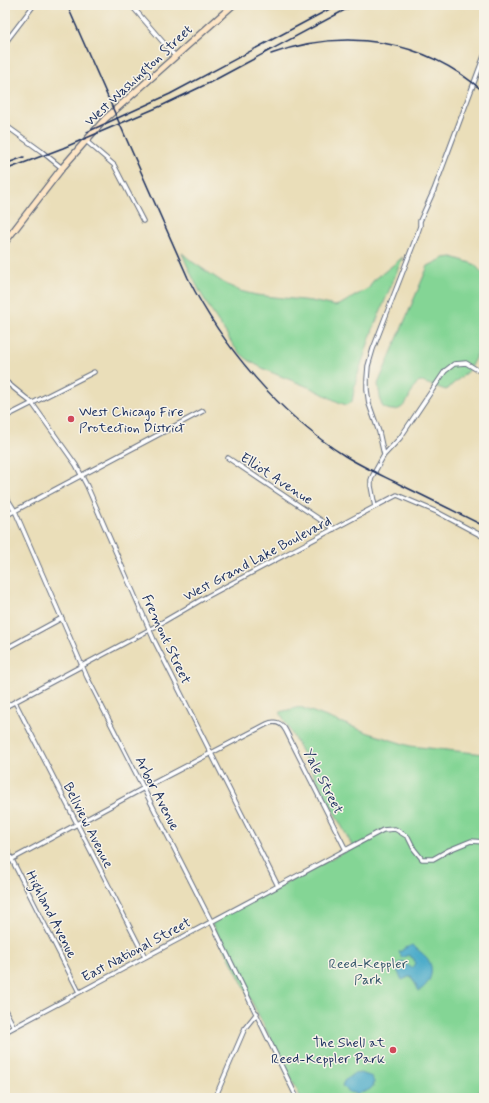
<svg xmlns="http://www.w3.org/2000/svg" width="489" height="1103" viewBox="0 0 489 1103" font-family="Mynerve,sans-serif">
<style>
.green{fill:#84d595;stroke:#50827a}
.water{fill:#4aaac9;stroke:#326c94}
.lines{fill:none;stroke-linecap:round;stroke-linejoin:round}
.minor-casing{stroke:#636c7e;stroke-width:5.5}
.secondary-casing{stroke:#636c7e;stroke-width:8}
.minor{stroke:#fff;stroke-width:3.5}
.secondary{stroke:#fde5c5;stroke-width:5.5}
.rail{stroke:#1b2f5e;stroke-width:1.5}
.poi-dot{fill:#d1495b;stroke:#f7f3e8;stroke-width:1.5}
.labels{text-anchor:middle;stroke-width:3;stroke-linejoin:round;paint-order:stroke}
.street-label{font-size:14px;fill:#1b2f5e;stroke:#f7f3e8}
.poi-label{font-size:14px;fill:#1b2f5e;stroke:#f7f3e8;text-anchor:start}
.park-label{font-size:14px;fill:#35586c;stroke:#f7f3e8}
</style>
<rect width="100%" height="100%" fill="#f7f3e8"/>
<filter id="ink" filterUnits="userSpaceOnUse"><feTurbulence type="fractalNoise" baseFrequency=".025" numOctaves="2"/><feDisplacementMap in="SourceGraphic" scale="8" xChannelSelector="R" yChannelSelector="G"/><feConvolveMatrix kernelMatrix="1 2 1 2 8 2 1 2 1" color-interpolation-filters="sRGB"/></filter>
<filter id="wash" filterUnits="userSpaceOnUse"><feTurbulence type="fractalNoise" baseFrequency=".012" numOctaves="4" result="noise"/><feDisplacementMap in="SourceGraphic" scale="16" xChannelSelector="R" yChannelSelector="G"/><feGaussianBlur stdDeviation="0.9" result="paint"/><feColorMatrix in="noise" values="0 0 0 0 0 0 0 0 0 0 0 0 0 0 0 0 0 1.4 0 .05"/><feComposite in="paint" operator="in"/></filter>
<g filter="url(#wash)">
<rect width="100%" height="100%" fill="#eadeb9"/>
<path class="green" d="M182 253 194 263 224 283 240 291 256 295 311 301 335 306 341 304 369 288 373 281 403 257 373 329 356 380 352 402 346 405C334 401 324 394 313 389 291 379 257 370 240 353 234 348 230 340 226 333 208 308 193 281 182 253Z
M452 257 474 264 484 275V332L475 358 469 370 446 390 419 381C409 390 409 411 392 410 389 410 385 408 383 407L381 403 378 384 428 266 444 258Z
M300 707 369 733 410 746 484 754V1089L467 1098H301L211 922 353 847 280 712Z"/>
<path class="water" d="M413 945C417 950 423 953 427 958 436 970 430 984 419 991L411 976 402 980 395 966 403 961 405 964 412 968 415 963 414 959 408 955 402 958 399 952 403 950V949Z
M361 1073 372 1077C372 1077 374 1082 374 1083 373 1092 356 1095 349 1092 347 1091 345 1087 342 1086L344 1081 353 1074Z"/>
</g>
<g filter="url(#ink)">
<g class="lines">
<defs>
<path id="minor" d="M131 5 175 56
M5 43 34 5
M5 125 41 151 62 168
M86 141 114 165 143 221
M5 381 32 403 76 465 87 486 154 640 278 886
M5 417 94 372
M384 455 379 432 369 404 367 390V379L368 366 373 349 417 235 420 226V221L434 190 484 56
M228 458 334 529
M5 495 15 511 87 677 211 921 297 1098
M375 507 371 486V480L373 475 384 455 400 438 445 371 454 364 466 363 484 374
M5 516 203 411
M5 649 62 618
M15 702 145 957
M5 707 149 630 206 597 397 495 437 512 484 537
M5 846 79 992
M5 863 144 788 267 724C275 720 282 723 286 731L346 850
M5 1010 14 1027
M5 1032 383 830 395 829 408 837 414 849 422 859H433L449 850 471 841 484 842
M215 1098 245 1028 257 1013"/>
<path id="secondary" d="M5 242 62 168 105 119 233 5"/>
</defs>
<use href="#minor" class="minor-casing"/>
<use href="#secondary" class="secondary-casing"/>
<use href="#minor" class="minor"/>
<use href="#secondary" class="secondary"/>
<path class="rail" d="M67 5 188 278C222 346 280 415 345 456 363 467 381 475 399 484 428 498 456 512 484 526
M271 54C345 27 424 39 484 92
M87 132 170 94 337 5
M5 164 24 157
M5 170 63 148 161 106 209 83 354 5"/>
</g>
</g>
<g class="poi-dot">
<circle cx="71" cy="419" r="4"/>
<circle cx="393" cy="1050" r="4"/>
</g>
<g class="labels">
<g class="street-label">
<text transform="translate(138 75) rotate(-43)" y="5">West Washington Street</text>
<text transform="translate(277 478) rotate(33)" y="5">Elliot Avenue</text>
<text transform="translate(257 558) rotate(-28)" y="5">West Grand Lake Boulevard</text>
<text transform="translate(167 639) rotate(65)" y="5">Fremont Street</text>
<text transform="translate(324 781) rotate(63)" y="5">Yale Street</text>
<text transform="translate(158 793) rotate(63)" y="5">Arbor Avenue</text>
<text transform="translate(89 825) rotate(63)" y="5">Bellview Avenue</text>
<text transform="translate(52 914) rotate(63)" y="5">Highland Avenue</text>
<text transform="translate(136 949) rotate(-28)" y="5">East National Street</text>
</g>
<g class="poi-label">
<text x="79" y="416">West Chicago Fire<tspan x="79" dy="16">Protection District</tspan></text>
<text x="385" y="1047" text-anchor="end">The Shell at<tspan x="385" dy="16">Reed-Keppler Park</tspan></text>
</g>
<g class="park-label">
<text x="368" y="968">Reed-Keppler<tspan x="368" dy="16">Park</tspan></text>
</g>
</g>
<rect width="489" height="1103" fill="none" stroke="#f7f3e8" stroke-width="20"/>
</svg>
